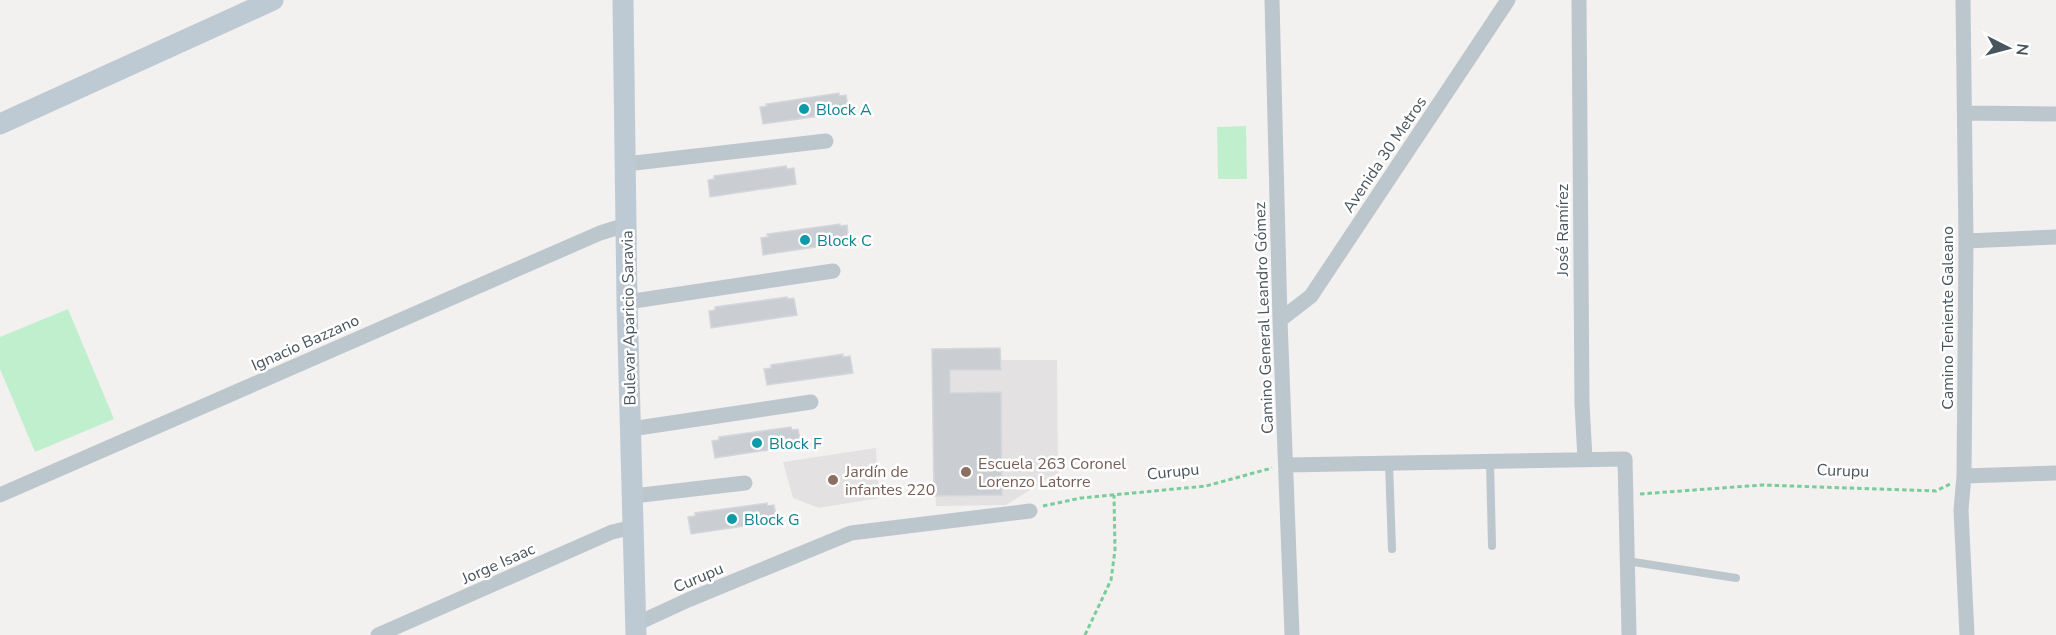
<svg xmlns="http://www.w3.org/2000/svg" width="2056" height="635" viewBox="0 0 2056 635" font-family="'Nunito Sans',sans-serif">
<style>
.education{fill:#e4e1e2}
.green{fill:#c0efce}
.building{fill:#caced3;stroke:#d4d7db;stroke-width:1.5}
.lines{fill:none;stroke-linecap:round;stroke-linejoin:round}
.path{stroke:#79cc9b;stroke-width:3;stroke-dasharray:4.5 3;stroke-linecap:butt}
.lane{stroke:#bcc6cd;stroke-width:8}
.street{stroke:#bcc6cd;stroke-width:15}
.secondary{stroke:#becad3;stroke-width:21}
.culture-dot{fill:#0f9aa8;stroke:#fff;stroke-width:2}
.education-dot{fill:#8d6e63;stroke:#fff;stroke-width:2}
.labels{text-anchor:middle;stroke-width:5;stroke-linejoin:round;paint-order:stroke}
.culture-label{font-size:16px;fill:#0d838f;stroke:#fff;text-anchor:start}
.street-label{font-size:16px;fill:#48555d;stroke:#fff}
.education-label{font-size:16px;fill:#785e54;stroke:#fff;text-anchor:start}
</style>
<rect width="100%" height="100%" fill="#f3f0f0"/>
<path class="education" d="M1000 348 1001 360H1057L1058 473 1006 505 936 506 932 349Z
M876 448 879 498 819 508 793 498 783 462Z"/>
<path class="green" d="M1246 126 1247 179H1218L1217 127Z
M68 309 114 419 35 452 0 369V337Z"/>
<path class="building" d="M839 93V96L846 95 849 112 763 124 760 107 767 106 766 104Z
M786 166 787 169 794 168 796 184 710 197 708 180 714 179V176Z
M840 224V226L847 225 849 242 763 255 761 238 768 237 767 234Z
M787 297 788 299 794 298 797 315 711 328 709 311 715 310V307Z
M1000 348 1001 370H950V393L1001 392 1002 495 934 496 932 349Z
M843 354V357L850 356 853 373 767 385 764 369 771 368V365Z
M791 427 792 430 798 429 801 445 715 458 712 441 719 440V437Z
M767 503V506L774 505 777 521 691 534 688 517 695 516V513Z"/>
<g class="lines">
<path class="path" d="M1640 494 1762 485 1936 491 1950 484
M1043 506 1081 498 1206 486 1272 468
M1085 635 1111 580 1115 550 1114 495"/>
<path class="lane" d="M1490 461 1492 546
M1389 463 1392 549
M1627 561 1736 578"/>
<path class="street" d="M1272 0 1280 320 1292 635
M1579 0 1582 404 1585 459
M1963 0 1966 241 1964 476 1961 510 1967 635
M1965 113 2056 114
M626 164 826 141
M1966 241 2056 237
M627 302 833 271
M1280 320 1311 296 1508 0
M631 429 811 402
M1286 465 1625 459 1629 635
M1964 476 2056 473
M0 495 600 233 626 225
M633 496 745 483
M636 624 688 600 851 533 1030 511
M378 635 612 532 634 527"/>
<path class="secondary" d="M623 0 627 302 636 635
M0 124 273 0"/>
</g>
<g class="culture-dot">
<circle cx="804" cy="109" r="6"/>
<circle cx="805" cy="240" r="6"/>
<circle cx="757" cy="443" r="6"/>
<circle cx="732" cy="519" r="6"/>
</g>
<g class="education-dot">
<circle cx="966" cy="472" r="6"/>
<circle cx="833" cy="480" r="6"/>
</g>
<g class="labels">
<g class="culture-label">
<text x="816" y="115">Block A</text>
<text x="817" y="246">Block C</text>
<text x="769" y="449">Block F</text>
<text x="744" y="525">Block G</text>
</g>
<g class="street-label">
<text transform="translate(1384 154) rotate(-56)" y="6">Avenida 30 Metros</text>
<text transform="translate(1562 230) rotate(-90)" y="6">José Ramírez</text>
<text transform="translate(628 318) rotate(-91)" y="6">Bulevar Aparicio Saravia</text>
<text transform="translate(1263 318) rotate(-92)" y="6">Camino General Leandro Gómez</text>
<text transform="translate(1947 318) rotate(-90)" y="6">Camino Teniente Galeano</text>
<text transform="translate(305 342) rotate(-24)" y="6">Ignacio Bazzano</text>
<text transform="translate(1843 470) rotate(2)" y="6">Curupu</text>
<text transform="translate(1173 471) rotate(-6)" y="6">Curupu</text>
<text transform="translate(498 563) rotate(-24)" y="6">Jorge Isaac</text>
<text transform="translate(698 577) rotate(-23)" y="6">Curupu</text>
</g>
<g class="education-label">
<text x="978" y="469">Escuela 263 Coronel<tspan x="978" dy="18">Lorenzo Latorre</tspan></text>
<text x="845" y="477">Jardín de<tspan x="845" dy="18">infantes 220</tspan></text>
</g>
</g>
<g transform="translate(2008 48) rotate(96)" stroke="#ffffff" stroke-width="4.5" paint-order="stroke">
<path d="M0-4.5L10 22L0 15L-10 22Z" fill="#48555d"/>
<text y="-9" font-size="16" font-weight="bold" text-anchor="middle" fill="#48555d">N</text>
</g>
</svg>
